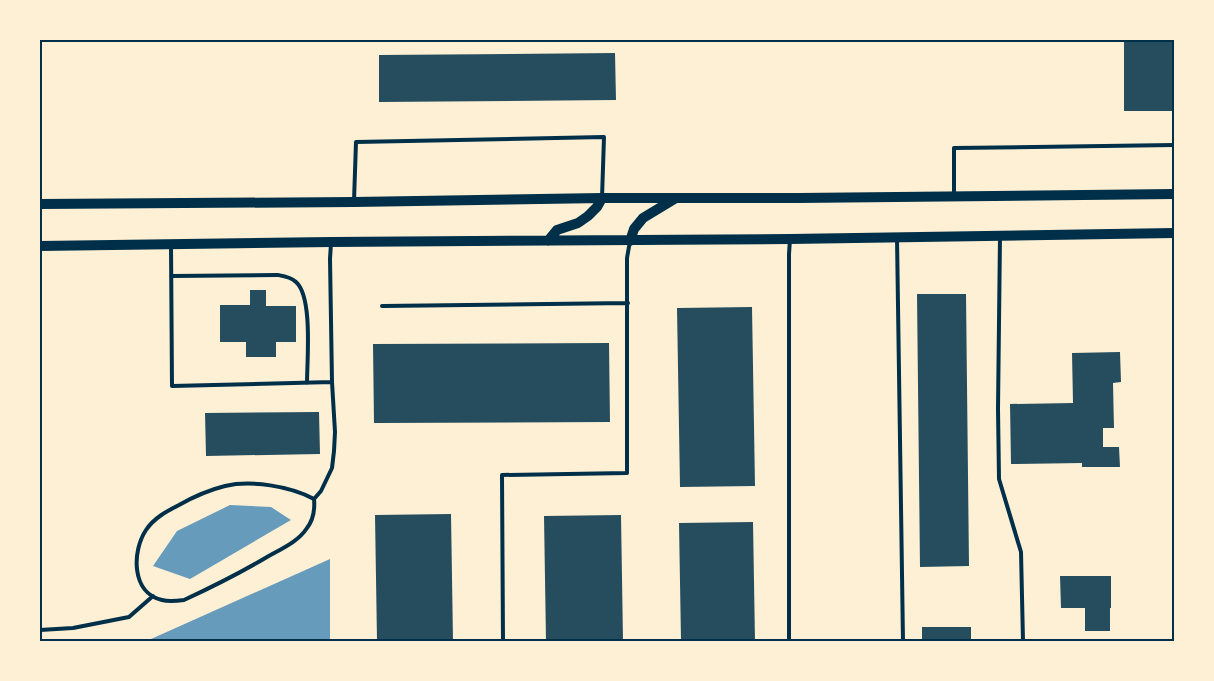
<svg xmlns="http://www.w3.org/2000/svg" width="1214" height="681" viewBox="0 0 1214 681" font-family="'Times New Roman',serif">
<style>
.water{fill:#669bbc}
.building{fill:#264d5e}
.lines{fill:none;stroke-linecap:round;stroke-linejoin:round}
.service{stroke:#003049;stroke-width:4}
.secondary{stroke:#003049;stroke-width:10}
.neatline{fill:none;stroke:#003049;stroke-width:2}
</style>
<rect width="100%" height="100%" fill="#fdf0d5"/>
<path class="water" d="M230 505 271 507 291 520 190 579 153 566 177 531Z
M330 559V641H201L151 639Z"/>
<path class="building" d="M1124 40H1174V111H1124Z
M615 53 616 100 379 102V55Z
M250 290H266V306H296V342H276V357H246V342H220V305H250Z
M917 294H966L969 566 920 567Z
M752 307 755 486 680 487 677 308Z
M609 343 610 422 374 423 373 344Z
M1120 352 1121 382 1113 383 1114 428H1103V447H1119L1120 467H1082V463L1011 464 1010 404 1073 403 1072 353Z
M319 412 320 454 206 456 205 413Z
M451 514 453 641H377L375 515Z
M621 515 623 641H546L544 516Z
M753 522 755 641H681L679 523Z
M1060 576H1111V608H1110V631H1085V608H1061Z
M922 627H971V641H922Z"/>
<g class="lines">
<path class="service" d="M954 195V148L1174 145
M354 201 356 142 604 137 602 198
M1000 236 998 409 999 479 1021 552 1023 641
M897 238 903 641
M171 245 172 386 332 382 330 259 331 243
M171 276 278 275C284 276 291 277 296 282 313 297 307 360 307 383
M382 306 628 303
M314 499C290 486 251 480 225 486 209 490 193 497 179 505 167 511 154 518 146 530 132 551 131 593 162 600 169 602 177 601 184 600 212 587 240 573 267 557 281 549 298 542 307 528 314 519 315 510 314 499L321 491 332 468 334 451 335 432 332 382
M40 630 73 628 129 617 153 596
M503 641 502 475 627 473V258L630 241
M789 641V254L790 239"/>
<path class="secondary" d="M40 204 354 202 602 198H798L1174 194
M548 241 557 230 578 223 588 216 597 207 602 198
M630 241 634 229 643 218 676 198
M40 246 331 242 790 239 1174 233"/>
</g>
<rect width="1214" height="681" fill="none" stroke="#fdf0d5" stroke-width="82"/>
<rect x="41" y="41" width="1132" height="599" class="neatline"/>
</svg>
